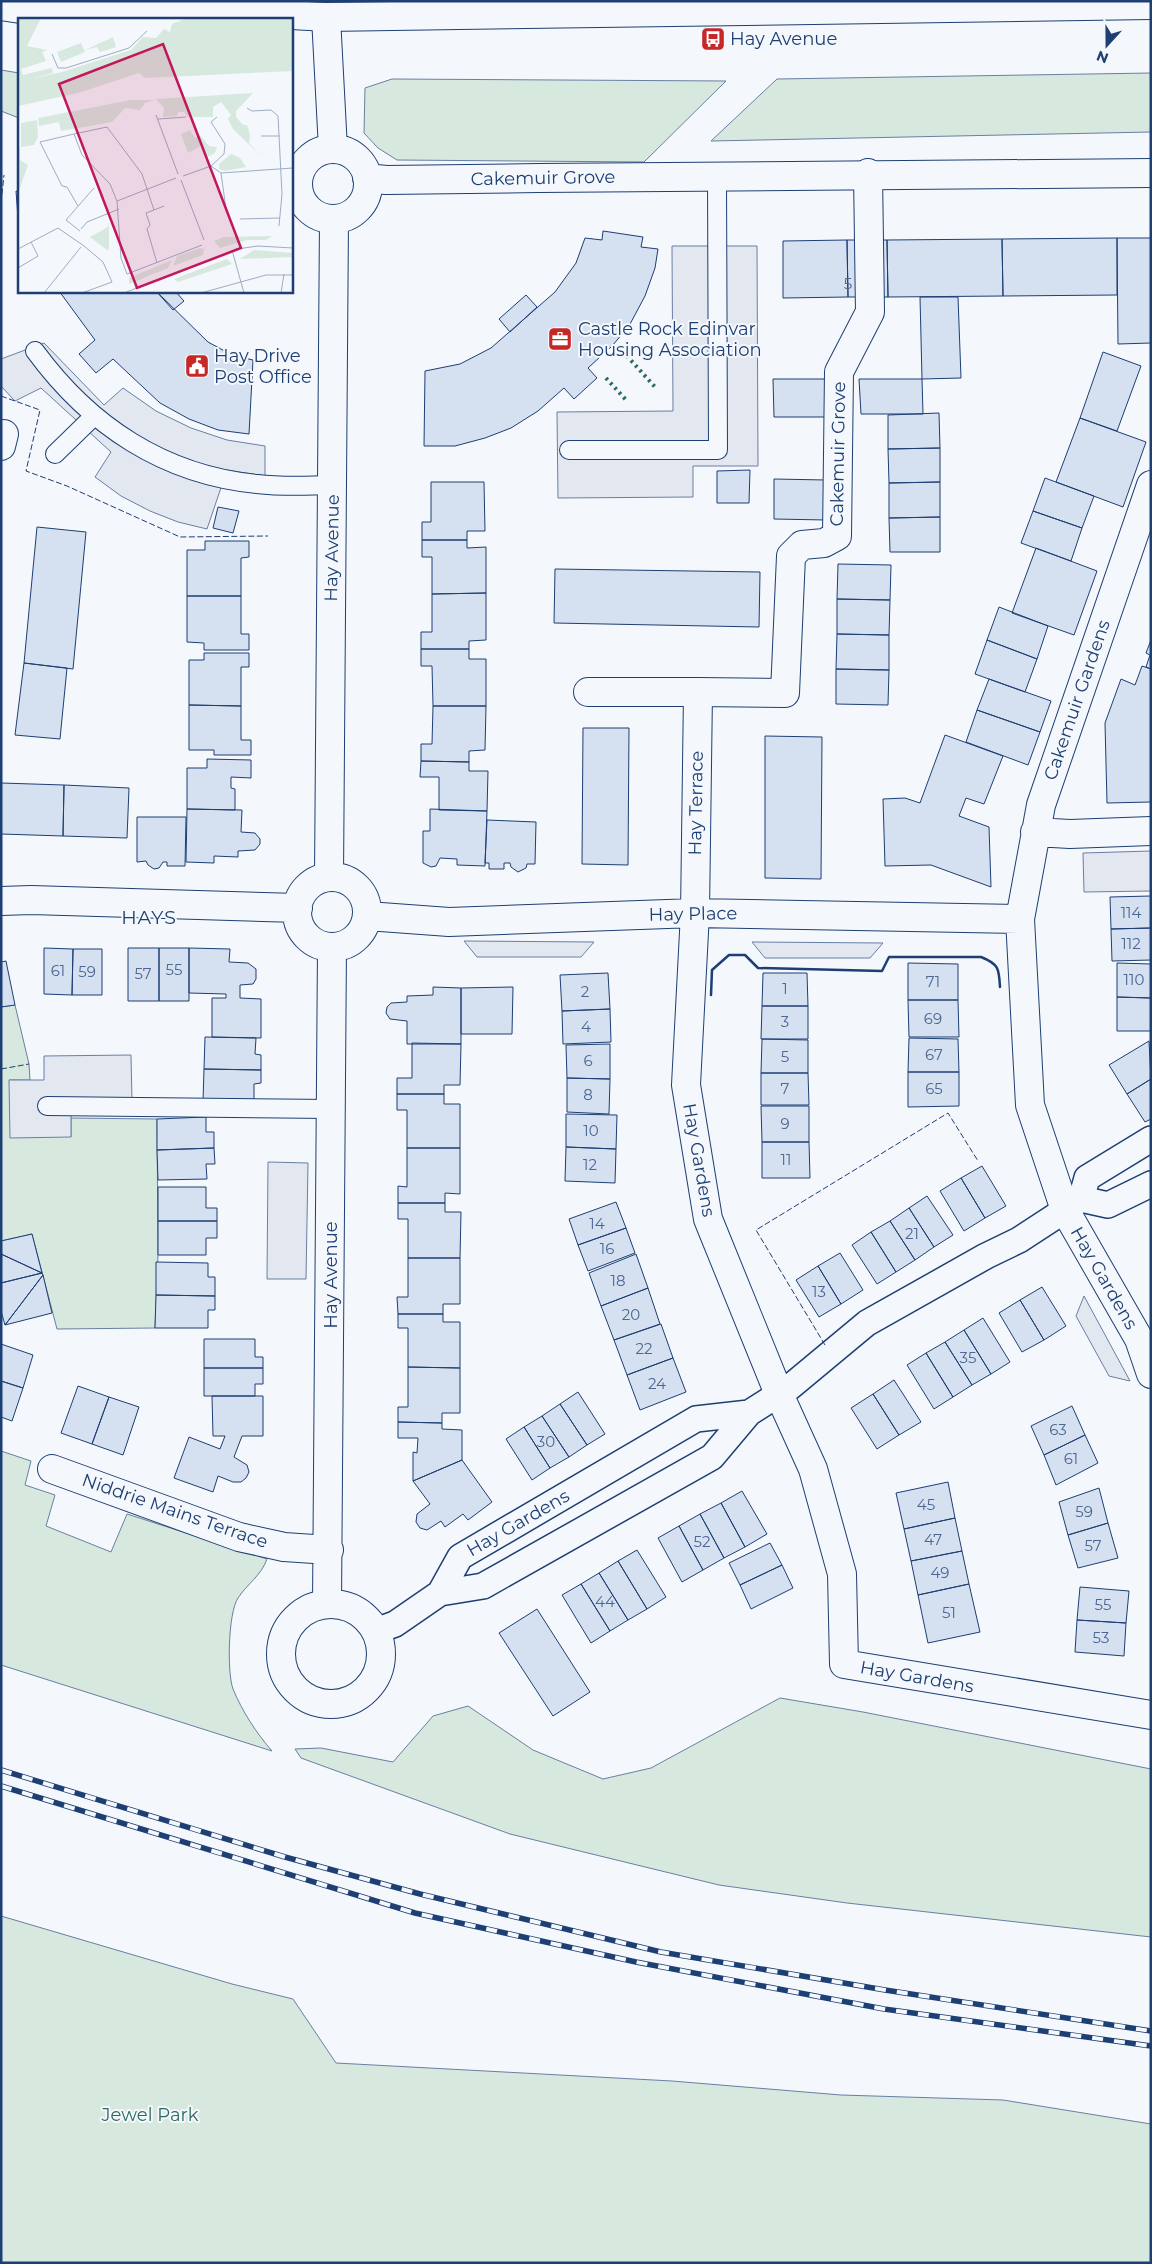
<svg xmlns="http://www.w3.org/2000/svg" width="1152" height="2264" viewBox="0 0 1152 2264" font-family="Montserrat,sans-serif">
<style>
.green{fill:#d7e8df;stroke:#687fa3}
.parking{fill:#e3e8f0;stroke:#687fa3}
.building{fill:#d5e0f0;stroke:#1d3f73}
.lines{fill:none;stroke-linecap:round;stroke-linejoin:round}
.service-casing{stroke:#1d3f73;stroke-width:20}
.pedestrian-casing{stroke:#1d3f73;stroke-width:28}
.minor-casing{stroke:#1d3f73;stroke-width:30}
.primary-casing{stroke:#1d3f73;stroke-width:30}
.service{stroke:#f4f7fb;stroke-width:18}
.pedestrian{stroke:#f4f7fb;stroke-width:25}
.minor{stroke:#f4f7fb;stroke-width:28}
.primary{stroke:#f4f7fb;stroke-width:28}
.rail-casing{stroke:#1d3f73;stroke-width:5.5}
.rail{stroke:#f4f7fb;stroke-width:4;stroke-dasharray:11;stroke-linecap:butt}
.hedge{stroke:#2c6c60;stroke-width:4;stroke-dasharray:2.5 4;stroke-linecap:butt}
.fence{stroke:#1d3f73;stroke-width:1;stroke-dasharray:6 2.5;stroke-linecap:butt}
.wall{stroke:#1d3f73;stroke-width:2.5}
.labels{text-anchor:middle;stroke-width:4;stroke-linejoin:round;paint-order:stroke}
.number-label{font-size:15px;fill:#4b6792}
.poi-label{font-size:18px;fill:#1d3f73;stroke:#f4f7fb;text-anchor:start}
.street-label{font-size:18px;fill:#1d3f73;stroke:#f4f7fb}
.park-label{font-size:18px;fill:#2c6c60;stroke:#f4f7fb}
.neighbourhood-label{font-size:19px;letter-spacing:1px;fill:#1d3f73;stroke:#f4f7fb}
.inset-road{fill:none;stroke:#9eadc5;stroke-width:1}
.view{fill:#c2185b;fill-opacity:0.15;stroke:#c2185b;stroke-width:2.5}
.inset-edge{fill:none;stroke:#1d3f73;stroke-width:2.5}
</style>
<rect width="100%" height="100%" fill="#f4f7fb"/>
<path class="green" d="M1 70 19 73V118L1 111Z
M1151 73V132L711 141 777 79Z
M392 79 726 81 644 162 397 160 378 148 364 133 365 88Z
M15 1005 29 1064 30 1080H9L71 1137V1118L157 1119 158 1255 155 1328 57 1329 32 1234 1 1241V1007Z
M1 1451 31 1461 25 1485 55 1495 46 1526 111 1552 127 1514 267 1559C261 1576 247 1584 238 1598 228 1613 227 1673 233 1689 242 1711 257 1734 272 1751L1 1665Z
M780 1698 863 1712 1151 1769V1937L847 1903 719 1885 510 1834 301 1758 295 1749 321 1748 393 1762 433 1716 468 1706 533 1750 603 1779 651 1768Z
M1 1916 232 1984 293 1999 336 2063 672 2081 841 2095 1003 2100 1151 2124V2263H1Z"/>
<path class="parking" d="M672 246H757L758 466H693V497L558 498 557 412 673 411Z
M44 343 104 405 123 388 156 411 191 428 227 440 265 446V476L227 470 207 529 178 522 150 511 121 496 95 477 111 452 41 388 15 401 1 386V359Z
M1151 851V891L1084 892 1083 853Z
M464 941 594 942 581 957H477Z
M752 942 883 943 870 958H765Z
M131 1055 132 1101 71 1102V1137L10 1138 9 1080H44V1056Z
M268 1162 308 1163 306 1279H267Z
M1084 1296 1130 1381 1109 1376 1076 1316Z"/>
<path class="building" d="M16 191 19 192V231Z
M603 231 643 237 641 247 658 249 655 268 645 296 629 326 612 346 588 368 597 378 574 399 564 388 538 411 511 428 485 438 455 446H424L425 371 460 364 491 348 555 292 576 263 585 238 602 240Z
M1117 238H1151V343L1118 344Z
M1117 238V295L1003 296 1002 239Z
M1002 239 1003 296 888 297 887 240Z
M847 240H887L888 297H848Z
M847 240 848 297 783 298V241Z
M59 291H156L208 342 232 355 253 360 249 434 218 430 189 419 160 403 113 359 96 373 79 354 95 340Z
M156 291H175L184 301 173 310Z
M526 295 537 307 510 332 499 319Z
M920 297H958L961 378 922 379Z
M1103 352 1141 366 1117 431 1080 418Z
M773 379H825V417H774Z
M859 379H922L923 414H861Z
M939 413 940 448 888 449V415Z
M1080 418 1146 442 1123 507 1056 482Z
M940 448V482L889 483 888 449Z
M750 470 749 503H717V471Z
M1045 478 1094 496 1082 528 1033 511Z
M774 479 826 480V520L774 519Z
M431 482H484L485 531H467V540H422V522H431Z
M940 482V517L889 518V483Z
M218 507 239 511 233 533 213 528Z
M1033 511 1082 528 1071 561 1021 543Z
M940 517V552H890L889 518Z
M37 527 86 532 73 669 24 663Z
M422 540H467V548L486 547V593L432 594V557H422Z
M205 541H249V557L241 558V596H187V550H205Z
M1036 548 1097 571 1074 635 1012 613Z
M838 564 891 565 890 600 837 599Z
M555 569 760 572 759 627 554 623Z
M486 593V640L469 641V649H421V632H432V594Z
M187 596H241V634H249V650H204V643L187 642Z
M837 599 890 600 889 635 837 634Z
M999 607 1048 626 1037 659 987 640Z
M837 634 889 635V670L836 669Z
M987 640 1037 659 1025 692 975 674Z
M1151 640V669L1146 667 1150 655 1146 653Z
M421 649H469V659H486V706H433L432 666H421Z
M204 653H249V667H241V706L189 705V660H204Z
M24 663 67 668 60 739 15 735Z
M1142 666 1151 669V802L1107 803 1105 723 1121 679 1135 685Z
M836 669 889 670 888 705 836 704Z
M989 679 1051 701 1040 732 977 710Z
M189 705 241 706V740H251V755H214V750H189Z
M433 706H486L485 750 469 751V762L421 761V744H432Z
M977 710 1040 732 1028 765 966 742Z
M583 728H629L628 865 582 864Z
M945 735 1003 756 984 804 966 798 959 816 989 827 991 887 931 865 885 866 883 799 905 798 920 803Z
M765 736 822 737 821 879 765 878Z
M207 759 251 760V778L231 777V788L235 789V810L187 809V768H207Z
M421 761 469 762V771H488L487 811 439 810V777H420Z
M1 783 64 785 63 836 1 834Z
M64 785 129 788 127 838 63 836Z
M187 809 242 810 241 832 255 833 260 839V844L255 850 238 851V857L214 856V863L186 862Z
M430 809 487 811 485 866 457 865V859L440 858 436 866 431 867 423 863V831H430Z
M137 817H186L185 866H167V862H163L159 868 154 869 148 865 146 861 137 862Z
M487 820 536 822 535 864H527L526 868 518 872 511 867 510 863H504V869H489V863H485Z
M1151 896V928L1111 929 1110 897Z
M1151 928V960L1112 961 1111 929Z
M44 948 73 949 72 995 44 994Z
M128 948H159V1001H128Z
M159 948H189V1001H159Z
M189 948 230 949 229 962 248 963 256 969V979L253 984 240 985V998L261 999V1038L212 1037V998H226V994L189 993Z
M73 949H102V995H72Z
M6 961 15 1005 1 1007V962Z
M908 963 958 964V1000H908Z
M1117 963 1151 964V998L1117 997Z
M608 973 610 1009 562 1011 560 975Z
M763 973H807L808 1006H762Z
M433 987 461 988V1044H407V1021L390 1019 386 1013 387 1007 391 1003 407 1002V996L433 995Z
M513 987 512 1034H461V988Z
M1117 997 1151 998V1031H1117Z
M908 1000H958L959 1037H909Z
M762 1006H808V1039H761Z
M610 1009 611 1042 563 1044 562 1011Z
M205 1037 256 1038 255 1054 261 1055V1070L204 1069Z
M909 1038 958 1039 959 1072H908Z
M762 1039 808 1040V1073H761Z
M1149 1041 1151 1079 1127 1094 1109 1065Z
M412 1043 461 1044 460 1085H444V1094H397V1078H412Z
M610 1044V1079L567 1078 566 1045Z
M204 1069 261 1070V1083L254 1084V1102L203 1101Z
M908 1072H959V1106L908 1107Z
M761 1073H808L809 1105H761Z
M567 1078 610 1079 609 1114 567 1112Z
M1151 1079V1119L1145 1122 1127 1094Z
M397 1094H444V1104H460V1148H407V1110H397Z
M761 1106H809V1142H762Z
M566 1114 617 1115 616 1149 566 1147Z
M206 1117V1132H214V1148L157 1150V1119Z
M762 1142H809L810 1178H762Z
M566 1147 616 1149 615 1183 565 1181Z
M214 1148 215 1164H206L207 1179 158 1180 157 1150Z
M407 1148H460V1194L445 1193V1203H398V1186L407 1187Z
M982 1166 1006 1206 985 1218 961 1178Z
M961 1178 985 1218 964 1231 940 1191Z
M158 1187H206V1208H217V1221H158Z
M927 1196 953 1235 934 1247 909 1208Z
M616 1202 626 1228 578 1245 569 1219Z
M398 1203H445V1212H461L460 1258H408V1219H398Z
M909 1208 934 1247 915 1260 890 1221Z
M158 1221H217V1238H206V1255H158Z
M890 1221 915 1260 896 1272 871 1232Z
M626 1228 635 1253 588 1271 578 1245Z
M871 1232 896 1272 877 1284 852 1245Z
M32 1234 42 1273 1 1254V1241Z
M840 1253 863 1290 841 1304 818 1266Z
M1 1254 42 1273 1 1283Z
M636 1254 648 1288 601 1306 589 1273Z
M408 1258H460V1304H443V1314H398L397 1297H408Z
M156 1262 208 1263V1277H215V1296L156 1295Z
M818 1266 841 1304 819 1317 796 1280Z
M42 1273 43 1275 5 1325 1 1311V1283Z
M43 1275 52 1313 5 1325Z
M1042 1287 1066 1326 1044 1340 1020 1300Z
M648 1288 660 1324 614 1340 601 1306Z
M156 1295 215 1296V1310H208V1328H155Z
M1020 1300 1044 1340 1022 1352 999 1313Z
M398 1314H443V1322H460V1368L408 1367V1328H398Z
M983 1318 1010 1362 991 1374 964 1330Z
M661 1324 673 1358 627 1375 614 1340Z
M964 1330 991 1374 972 1385 945 1342Z
M204 1339H255V1357H263V1368H204Z
M945 1342 972 1385 953 1397 926 1353Z
M1 1344 33 1355 23 1388 1 1381Z
M926 1353 953 1397 934 1409 907 1365Z
M673 1358 686 1392 640 1410 627 1375Z
M408 1367 460 1368V1413H442V1423L398 1422V1407H408Z
M204 1368H263V1384H255V1396H204Z
M894 1380 921 1422 899 1435 873 1394Z
M1 1381 23 1388 12 1421 1 1417Z
M78 1386 109 1397 92 1444 61 1433Z
M578 1392 605 1434 587 1445 560 1404Z
M873 1394 899 1435 877 1449 851 1408Z
M212 1396H263V1436H242L234 1457 247 1465 249 1472 246 1478 241 1482H233L218 1476 213 1492 174 1478 189 1437 220 1449 225 1436H213Z
M109 1397 139 1407 123 1455 92 1444Z
M560 1404 587 1445 569 1457 542 1416Z
M1072 1406 1085 1435 1044 1455 1031 1426Z
M542 1416 569 1457 550 1468 524 1427Z
M398 1422 442 1423V1429L462 1430V1460L413 1481V1452L417 1453 418 1438H398Z
M524 1427 550 1468 532 1480 506 1439Z
M1085 1435 1098 1463 1056 1485 1044 1455Z
M462 1460 492 1502 468 1520 463 1514 445 1527 441 1521 427 1530 420 1528 416 1522 417 1514 430 1504 413 1481Z
M948 1482 955 1518 904 1529 896 1493Z
M1099 1488 1108 1523 1068 1535 1059 1502Z
M742 1491 767 1534 745 1547 721 1503Z
M721 1503 745 1547 724 1558 700 1514Z
M700 1514 724 1558 703 1570 679 1526Z
M955 1518 962 1551 911 1561 904 1529Z
M1108 1523 1118 1558 1078 1568 1068 1535Z
M679 1526 703 1570 682 1582 658 1538Z
M770 1543 782 1565 740 1585 729 1563Z
M637 1550 666 1597 647 1609 618 1561Z
M962 1551 969 1584 918 1595 911 1561Z
M618 1561 647 1609 628 1620 599 1573Z
M782 1565 793 1588 751 1609 740 1585Z
M599 1573 628 1620 610 1631 581 1584Z
M581 1584 610 1631 591 1643 562 1595Z
M969 1584 980 1632 928 1643 918 1595Z
M1080 1587 1129 1591 1126 1623 1077 1620Z
M537 1609 590 1692 553 1716 499 1633Z
M1077 1620 1126 1623 1124 1656 1075 1652Z"/>
<g class="lines">
<defs>
<path id="service" d="M291 185H298
M35 351C90 426 164 475 257 484 282 487 308 486 333 485
M569 450H718L717 177
M55 454 94 416
M47 1106 331 1109"/>
<path id="pedestrian" d="M1081 1199 1108 1205 1151 1184
M440 1593 460 1557 696 1419 749 1413
M376 1631 395 1624 440 1593 483 1586 712 1457 749 1413 790 1387 867 1323 986 1256 1019 1240 1065 1210 1081 1199 1087 1178 1151 1139"/>
<path id="minor" d="M326 17 333 149
M298 184a35 35 0 1 1 70 0a35 35 0 1 1-70 0Z
M367 178 386 180C641 177 896 173 1151 173
M1 446 4 434
M1151 485 1041 805 1020 919 1030 1105 1065 1210 1139 1339 1151 1374
M588 692H698L695 913 686 1085 708 1219 779 1394 813 1469 842 1574 844 1664 1151 1715
M698 692 785 693 791 556 802 545 824 543 837 536 839 372 870 312 868 173
M1035 832 1070 834 1151 831
M329 877 334 219
M297 912a35 35 0 1 1 70 0a35 35 0 1 1-70 0Z
M1 901 31 900 298 908
M367 916 449 922 695 913 1020 919
M52 1469 239 1537 284 1547 329 1550
M281 1654a50 50 0 1 1 100 0a50 50 0 1 1-100 0Z
M327 1604 332 947"/>
<path id="primary" d="M1 6C78 20 157 12 234 12 265 12 296 16 326 17L1151 5"/>
</defs>
<use href="#service" class="service-casing"/>
<use href="#pedestrian" class="pedestrian-casing"/>
<use href="#minor" class="minor-casing"/>
<use href="#primary" class="primary-casing"/>
<use href="#service" class="service"/>
<use href="#pedestrian" class="pedestrian"/>
<use href="#minor" class="minor"/>
<use href="#primary" class="primary"/>
<defs>
<path id="rail" d="M1 1770 285 1857 420 1894 661 1952 885 1990 1151 2031
M1 1786 415 1913 636 1962 884 2009 1151 2046"/>
</defs>
<use href="#rail" class="rail-casing"/>
<use href="#rail" class="rail"/>
<path class="hedge" d="M618 346 655 387
M606 378 627 401"/>
<path class="fence" d="M1 203 4 175
M1 396 40 410 26 471 67 486 180 537 268 536
M1 1069 29 1064
M825 1345 756 1230 948 1113 978 1161"/>
<path class="wall" d="M711 995 712 970 729 955H745L758 968 882 971 889 957H981C999 964 999 969 1000 987"/>
</g>
<defs>
<symbol id="bus-square" viewBox="-11 -11 22 22"><rect x="-9" y="-9" width="18" height="18" rx="4" fill="#c62828" stroke="#f4f7fb"/><path d="M-5-6H5V4H4V6H2V4H-2V6H-4V4H-5ZM-3.5-4V0h7V-4ZM-3.5 1.2v1.5H-2V1.2ZM2 1.2v1.5H3.5V1.2Z" fill="#fff"/></symbol>
<symbol id="office-square" viewBox="-11 -11 22 22"><rect x="-9" y="-9" width="18" height="18" rx="4" fill="#c62828" stroke="#f4f7fb"/><path d="M-6-3h4V-5.5h4V-3h4V5H-6ZM-1-4.5V-3h2v-1.5ZM-6 0V1H6V0Z" fill="#fff"/></symbol>
<symbol id="civic-square" viewBox="-11 -11 22 22"><rect x="-9" y="-9" width="18" height="18" rx="4" fill="#c62828" stroke="#f4f7fb"/><path d="M-.6-6.5H3V-4.5H.6V-3L4-1V1h2V6H-6V1h2V-1L-.6-3ZM-1.2 2.5V6h2.4V2.5Z" fill="#fff"/></symbol>
</defs>
<g fill-rule="evenodd">
<use href="#bus-square" x="699" y="25" width="28" height="28"/>
<use href="#office-square" x="546" y="325" width="28" height="28"/>
<use href="#civic-square" x="183" y="352" width="28" height="28"/>
</g>
<g class="labels">
<g class="number-label">
<text x="848" y="289">5</text>
<text x="1131" y="918">114</text>
<text x="1131" y="949">112</text>
<text x="174" y="975">55</text>
<text x="58" y="976">61</text>
<text x="87" y="977">59</text>
<text x="143" y="979">57</text>
<text x="1134" y="985">110</text>
<text x="933" y="987">71</text>
<text x="785" y="994">1</text>
<text x="585" y="997">2</text>
<text x="933" y="1024">69</text>
<text x="785" y="1027">3</text>
<text x="586" y="1032">4</text>
<text x="934" y="1060">67</text>
<text x="785" y="1062">5</text>
<text x="588" y="1066">6</text>
<text x="785" y="1094">7</text>
<text x="934" y="1094">65</text>
<text x="588" y="1100">8</text>
<text x="785" y="1129">9</text>
<text x="591" y="1136">10</text>
<text x="786" y="1165">11</text>
<text x="590" y="1170">12</text>
<text x="597" y="1229">14</text>
<text x="912" y="1239">21</text>
<text x="607" y="1254">16</text>
<text x="618" y="1286">18</text>
<text x="819" y="1297">13</text>
<text x="631" y="1320">20</text>
<text x="644" y="1354">22</text>
<text x="968" y="1363">35</text>
<text x="657" y="1389">24</text>
<text x="1058" y="1435">63</text>
<text x="546" y="1447">30</text>
<text x="1071" y="1464">61</text>
<text x="926" y="1510">45</text>
<text x="1084" y="1517">59</text>
<text x="933" y="1545">47</text>
<text x="702" y="1547">52</text>
<text x="1093" y="1551">57</text>
<text x="940" y="1578">49</text>
<text x="605" y="1607">44</text>
<text x="1103" y="1610">55</text>
<text x="949" y="1618">51</text>
<text x="1101" y="1643">53</text>
</g>
<g class="poi-label">
<text x="730" y="45">Hay Avenue</text>
<text x="578" y="335">Castle Rock Edinvar<tspan x="578" dy="21">Housing Association</tspan></text>
<text x="214" y="362">Hay Drive<tspan x="214" dy="21">Post Office</tspan></text>
</g>
<g class="street-label">
<text transform="translate(543 178) rotate(-1)" y="6">Cakemuir Grove</text>
<text transform="translate(838 454) rotate(-89)" y="6">Cakemuir Grove</text>
<text transform="translate(332 548) rotate(-89)" y="6">Hay Avenue</text>
<text transform="translate(1077 700) rotate(-71)" y="6">Cakemuir Gardens</text>
<text transform="translate(696 803) rotate(-89)" y="6">Hay Terrace</text>
<text transform="translate(693 914) rotate(-1)" y="6">Hay Place</text>
<text transform="translate(699 1160) rotate(80)" y="6">Hay Gardens</text>
<text transform="translate(331 1275) rotate(-90)" y="6">Hay Avenue</text>
<text transform="translate(1104 1278) rotate(60)" y="6">Hay Gardens</text>
<text transform="translate(175 1511) rotate(19)" y="6">Niddrie Mains Terrace</text>
<text transform="translate(518 1523) rotate(-30)" y="6">Hay Gardens</text>
<text transform="translate(917 1677) rotate(10)" y="6">Hay Gardens</text>
</g>
<g class="park-label">
<text x="150" y="2121">Jewel Park</text>
</g>
<g class="neighbourhood-label">
<text x="149" y="924">HAYS</text>
</g>
</g>
<g transform="translate(18 18)">
<rect width="275" height="275" fill="#f4f7fb"/>
<path d="M0 0H23L9 28 29 32 24 34 28 43 3 51 5 57 34 50 35 55 7 62 44 54 113 32 125 19 138 20 146 11 152 14 154 6 169 0H275V53L127 60 121 55 60 75 0 88ZM95 19 98 29 82 34 79 29 67 32ZM63 25 67 34 43 44 39 34ZM235 75 218 93V99L225 107H229L232 117 231 125 244 139 215 111 210 101 213 97 203 84 195 89V99H170L166 94H160L159 98 145 99 146 90 138 81ZM113 82H136L127 85 122 92 107 90 94 104 43 113 41 104 21 108 20 100ZM19 102 20 119 16 127 3 129V105ZM0 108 2 142 10 147 0 175ZM172 112 177 120 182 117 191 128 199 129 197 135 187 140 183 128 170 135 163 116ZM213 136 222 140 228 149 207 153 201 151V146ZM91 204V232H89L72 219 90 209ZM254 218 248 222H229L202 230 196 223 206 219ZM182 230 186 231 185 237 155 248 159 238ZM236 232 275 235V239L222 241ZM209 241 214 246 160 264 156 261ZM154 242 150 250 111 266V260Z" fill="#d7e8df"/>
<path class="inset-road" d="M34 36 40 50H48L111 30 129 13M229 90 234 93 253 92 260 98 264 176 261 208M138 97 160 156M140 101 168 99M56 116 89 109 124 156 136 192 146 188M243 118H262M193 148 203 155 275 150M203 155 208 191M165 158 193 148 206 136 207 126 193 104 199 99M163 162 186 222M99 183 158 160M60 188 49 169 44 168 22 124 56 116 64 137 92 166 99 183 103 240 109 256 184 227M136 192 128 195 132 207 129 211 139 245M222 201 262 200M63 211 69 204 101 191M62 213 48 202 76 170M0 231 40 210 66 228 85 244 94 264 64 275M214 232 226 275M0 250 20 238 13 224M26 275 63 229M106 275 219 231 240 228 275 230M183 275 248 257H275M263 275 266 256"/>
<path class="view" d="M145 26 223 230 119 270 41 66Z"/>
<rect width="275" height="275" class="inset-edge"/>
</g>
<rect width="1152" height="2264" fill="none" stroke="#1d3f73" stroke-width="5"/>
<g transform="translate(1107 45) rotate(201)" stroke="#f4f7fb" stroke-width="4" paint-order="stroke">
<path d="M0-4L9 19L0 12L-9 19Z" fill="#1d3f73"/>
<text y="-8" font-size="14" font-weight="bold" text-anchor="middle" fill="#1d3f73">N</text>
</g>
</svg>
